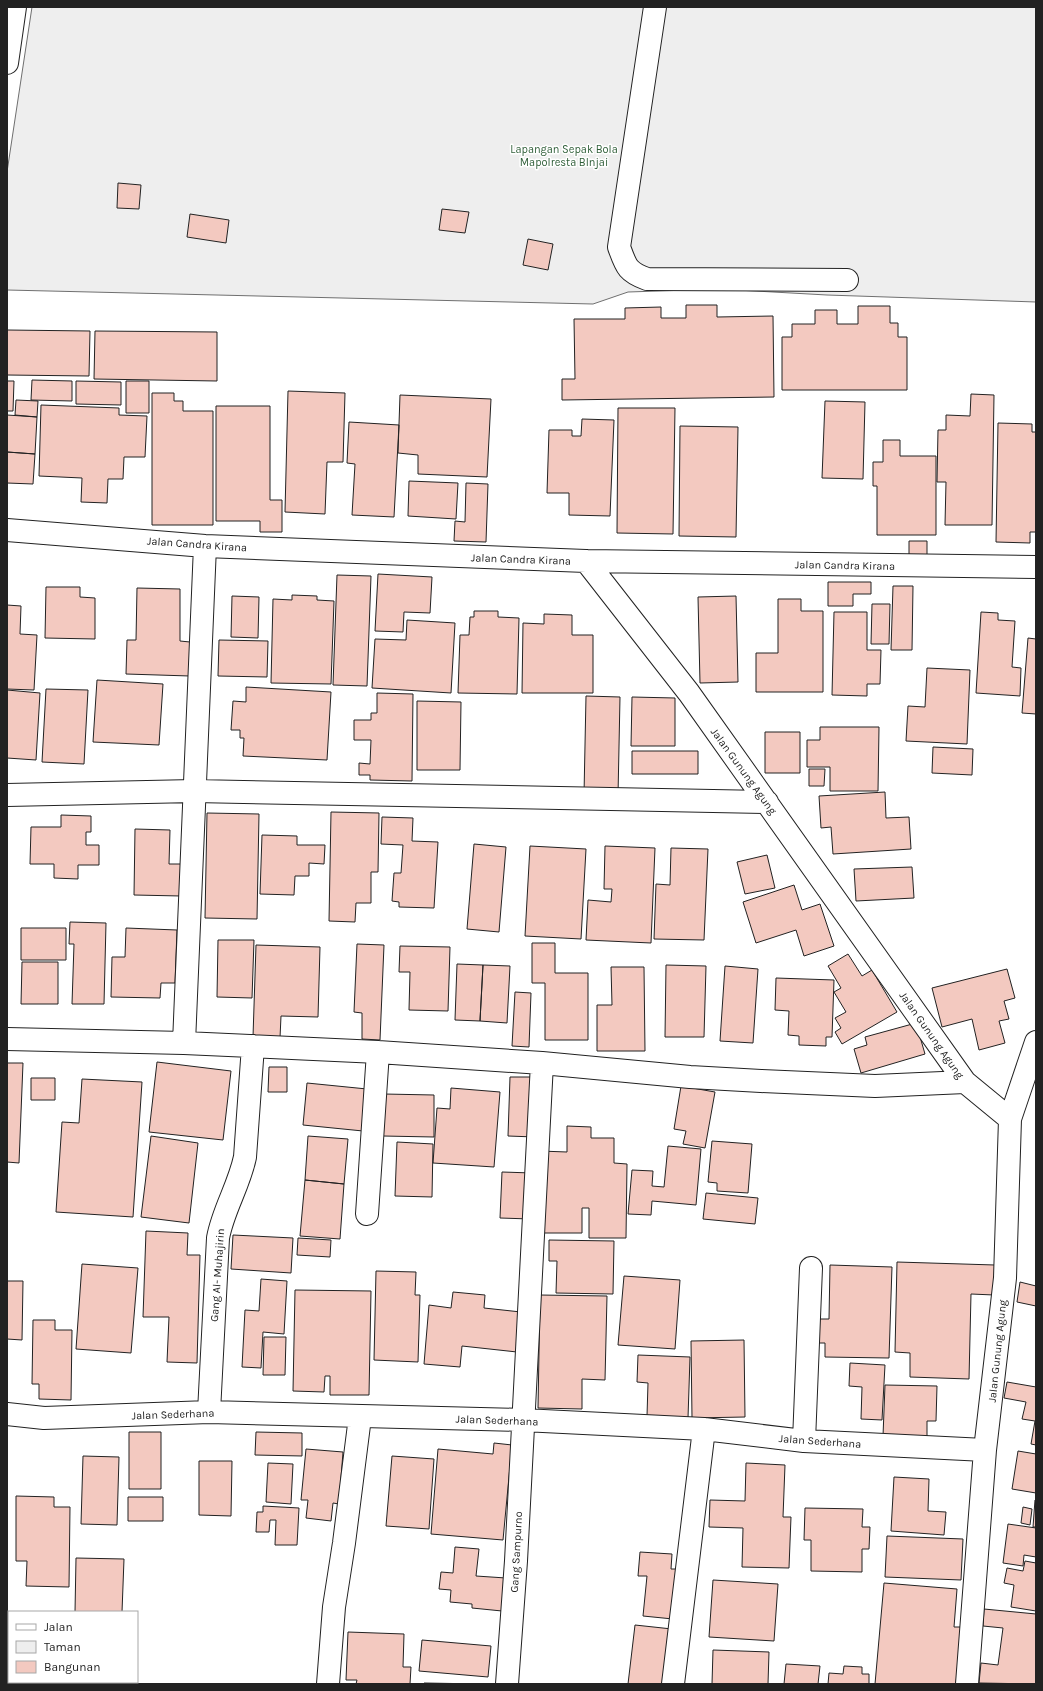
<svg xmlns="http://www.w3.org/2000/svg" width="1043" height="1691" viewBox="0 0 1043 1691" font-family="Karla,sans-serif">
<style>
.green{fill:#eee;stroke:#6f6f6f}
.building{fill:#f3c9c0;stroke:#222}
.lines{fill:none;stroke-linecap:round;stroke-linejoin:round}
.minor-casing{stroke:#222;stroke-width:24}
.minor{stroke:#fff;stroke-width:22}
.labels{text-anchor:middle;stroke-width:3;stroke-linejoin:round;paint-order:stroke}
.park-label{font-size:11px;fill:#2f5e38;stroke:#fff}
.street-label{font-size:11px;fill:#222;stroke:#fff}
</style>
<rect width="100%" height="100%" fill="#fff"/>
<path class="green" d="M32 7H1036V302L827 295 719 289 628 292 593 304 7 290V172Z"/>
<path class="building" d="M118 183 141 185 139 209 117 208Z
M442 209 469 212 465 233 439 230Z
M190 214 229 220 226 243 187 237Z
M528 239 553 244 548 270 523 265Z
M686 305H717V317L773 316 774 397 562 400V379H575L574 319H625V308L661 307V318H686Z
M858 306H890V323H898V337H907V390H782V337H792V324H815V310H837V324H858Z
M7 330 90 331 89 376 7 375Z
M95 331 217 332V381L94 379Z
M32 380 72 381V401L31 400Z
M7 381H14L13 411H7Z
M76 381 121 382V405L76 404Z
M126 381H149V413H126Z
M288 391 345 393 343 462H327L325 514 285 512Z
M152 393H174V401H183V411H213V525H152Z
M971 394 994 395 992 525H945L946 482H937L938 430H946V415L970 416Z
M400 395 491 399 487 477 418 474V455L398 453Z
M16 400 38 401 37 417 15 415Z
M825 401 865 402 863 479 822 478Z
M41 405 119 408V415L147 416 145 457H124L123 479H108L107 503 81 502 82 478 39 476Z
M216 406H270V500H282V532H260V521H216Z
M618 408H675L673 534 617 533Z
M7 415 37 417 35 454 7 452Z
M582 419 614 420 610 516 569 515V493H547L549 430H572V436H581Z
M349 422 399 425 394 517 352 515 355 464 347 463Z
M998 423 1032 424V432H1036V532H1030V543L996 542Z
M680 426 738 427 736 537 679 536Z
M883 440H900V456H936V535H877V486H873V462H883Z
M7 452 35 454 33 484 7 483Z
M409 481 458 483 456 519 408 516Z
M466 483 488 484 486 542 454 541 455 521 465 522Z
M909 541H927V556H909Z
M378 574 432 577 430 613 404 612 403 632 375 631Z
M337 575 371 576 367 686 333 685Z
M828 582H871V594H853V606H828Z
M893 586H913L912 650H891Z
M46 587H80V597L95 598V639L45 638Z
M137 588 180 589V641L190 642V676L126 674 127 640H136Z
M292 595 317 596V600L334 601 331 684 271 683 273 599 292 600Z
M232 596 259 597 258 638 231 637Z
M736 596 738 682 700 683 698 597Z
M778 599H801V611H823V692H756V653H778Z
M872 604H890L889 644H871Z
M7 605 21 606 20 634 37 635 34 690 7 689Z
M474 611H498V617L519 618 517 694 458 693 460 635H469L470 617H474Z
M834 612H867V650H881L880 684H867V696L832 695Z
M981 612 998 613V620L1015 621 1012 667 1021 668 1020 696 976 693Z
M544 614 572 615V635H593V693H522L523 623 544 624Z
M407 620 455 623 451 693 372 688 375 639 406 640Z
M1028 638 1036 639V714L1022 713Z
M219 640 268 641 267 677 218 676Z
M927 668 970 670 967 744 906 741 908 706 925 707Z
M97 680 163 684 159 745 93 742Z
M246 687 331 692 327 760 243 756 244 738H240V730H231L233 701 246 702Z
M46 689 88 690 84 764 42 762Z
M7 690 40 693 36 760 7 758Z
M377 693 413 694 412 781 370 780V775H359V763L370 764 371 740H354V720H371V713H377Z
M586 696 620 697 618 796 584 795Z
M632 697 675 698V746H631Z
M417 701 461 702 460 770H417Z
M820 727H879L878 791H830V767H807V740H820Z
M765 732H800V773H765Z
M933 747 973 749 972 775 932 773Z
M632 751H698V774H632Z
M809 769H825L824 786H809Z
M885 792 886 818 909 817 911 849 833 854 831 827 821 828 819 796Z
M331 812 379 813 378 872H371V903H356L355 922 329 921Z
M207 813 259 814 257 919 205 918Z
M61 815 91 816V832H86V845H99V865H78V879L54 878V864H30L31 827H61Z
M382 817 413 818 412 841 438 842 434 908 399 907V902L392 901 394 873H401L403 845 381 844Z
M135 829 170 830 169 864H181V896L134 895Z
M262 835 297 836V845H325L324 864 309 863V876H295L294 895 260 894Z
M474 844 506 847 499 932 467 929Z
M530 846 586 849 581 939 525 936Z
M605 846 655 848 651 943 586 940 588 900 611 902 612 889H604Z
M671 848 708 849 704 940 654 939 656 884 670 885Z
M767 855 775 888 745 894 737 862Z
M912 867 914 898 856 901 854 869Z
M794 885 802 910 820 904 834 946 804 956 796 930 756 943 743 902Z
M70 922 106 923 104 1004H72L74 944H69Z
M21 928H66V960H21Z
M126 928 177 930 175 983H161L160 998 111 997 112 957H125Z
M218 940H254L252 998 217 997Z
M532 943H555V973H588V1040H545V983H532Z
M357 944 384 945 380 1040 362 1039V1013L354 1012Z
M256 945 320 947 318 1017 281 1016 280 1038 253 1037Z
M400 946 450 947 448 1011 409 1010 410 972H399Z
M848 954 862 976 872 970 897 1012 842 1044 835 1032 841 1028 835 1018 846 1012 834 992 841 988 828 966Z
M22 962H58V1004H21Z
M457 964 483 965 480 1021 455 1020Z
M483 965 510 966 507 1023 480 1021Z
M666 965 706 966 704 1037H665Z
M725 966 758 969 753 1043 720 1041Z
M611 967H644L645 1051H597V1005H612Z
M1007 969 1015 998 1004 1001 1009 1019 999 1021 1005 1043 979 1050 972 1019 942 1027 932 988Z
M776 978 834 980 832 1037H826V1046L799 1045V1036L788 1035 789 1011 775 1010Z
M515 992 531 993 529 1047 512 1046Z
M916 1023 925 1054 861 1073 854 1049 867 1045 865 1037Z
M157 1062 231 1071 223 1140 149 1132Z
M7 1063H23L19 1163 7 1162Z
M269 1067H287V1092H268Z
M510 1077H537L535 1137 508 1136Z
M31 1078H55V1100H31Z
M82 1079 142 1082 133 1217 56 1212 62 1122 79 1123Z
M307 1083 367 1089 363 1131 303 1125Z
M681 1086 715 1092 705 1148 683 1144 686 1131 674 1129Z
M451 1088 500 1092 494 1167 433 1163 437 1108 450 1109Z
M384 1094 434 1095V1137L383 1136Z
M567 1126 591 1127V1138H614V1163L627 1164 626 1238H589V1208H582V1233H540V1151L567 1152Z
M151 1136 198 1143 189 1223 141 1217Z
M308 1136 348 1139 344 1184 305 1180Z
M712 1141 752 1144 748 1193 717 1191V1183L708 1182Z
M397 1142 433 1144 432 1197 395 1196Z
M668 1146 701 1149 696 1205 652 1201 651 1215 628 1214 632 1170 653 1171 652 1186 664 1187Z
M502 1172 532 1173 530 1219 500 1218Z
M305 1180 344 1184 340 1239 300 1236Z
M706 1193 758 1198 755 1224 703 1219Z
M146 1231 188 1233 187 1255H200L197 1363 167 1362 169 1317H143Z
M233 1235 293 1238 291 1273 231 1269Z
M298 1238 331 1240 330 1257 297 1255Z
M549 1240 614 1241 613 1294 556 1293 557 1261H549Z
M897 1262 995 1265 994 1295 971 1294 969 1379 910 1377V1353L895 1352Z
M82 1264 138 1268 131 1353 76 1349Z
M830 1265 892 1267 889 1358 825 1357V1343H812L813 1319H829Z
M376 1271 416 1272 415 1295H420L418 1362 374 1360Z
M624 1276 680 1280 675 1349 618 1345Z
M261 1279 287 1281 284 1334 263 1332 261 1368 242 1367 245 1310 259 1311Z
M7 1281H23L22 1340 7 1339Z
M1020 1282 1036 1286V1306L1017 1302Z
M295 1290 371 1291 369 1395H330V1376H325L324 1392 293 1391Z
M453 1292 485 1295 484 1308 521 1312 517 1352 462 1346 460 1367 424 1364 429 1305 451 1308Z
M540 1295 607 1296 605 1380 582 1379V1409L538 1408Z
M33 1320H55V1330H72L71 1400 39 1399V1384H32Z
M264 1337H286L285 1375H263Z
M744 1340 745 1417 692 1418 691 1341Z
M638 1355 690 1357 688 1418 647 1416 648 1383 637 1382Z
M850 1363 885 1365 882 1420 861 1419 862 1387 849 1386Z
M1007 1382 1036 1387V1445L1031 1444 1035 1421 1022 1419 1026 1402 1004 1398Z
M885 1385 937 1386 936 1421H927V1437L883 1436Z
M129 1432H161V1489H129Z
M256 1432 302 1433V1456L255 1455Z
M494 1443 512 1445 503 1540 431 1534 438 1449 493 1454Z
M306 1449 343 1452 339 1504 333 1503 331 1521 306 1518 308 1500H301Z
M1018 1451 1036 1454V1493L1012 1489Z
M83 1456 119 1457 117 1525 81 1524Z
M392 1456 434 1459 429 1529 386 1526Z
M199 1461H232L231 1516 199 1515Z
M268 1463 293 1464 291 1504 266 1502Z
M746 1463 785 1465 783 1517H791L789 1568 742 1567 743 1528 709 1527 710 1500 745 1501Z
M894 1477 929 1479 928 1511 946 1512 944 1535 891 1531Z
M16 1496 54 1497V1507H70L69 1587 26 1586 27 1561H16Z
M128 1497H163V1521H128Z
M1035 1500H1036V1527H1033Z
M263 1506 299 1508 297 1545H275L276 1520H270L269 1532H256L257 1512H263Z
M1023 1507 1032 1509 1030 1525 1021 1523Z
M805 1508 863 1509 862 1527H870L869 1549H862V1572L811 1571V1540H804Z
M1008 1524 1036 1528V1557L1024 1555 1023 1566 1003 1563Z
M887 1536 963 1539 961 1580 885 1577Z
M455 1547 479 1549 476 1576 506 1578 502 1611 472 1608V1604L450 1602 451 1590 439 1589 441 1572 453 1573Z
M640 1552 672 1554 671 1569H678L673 1619 643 1616 647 1576H638Z
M76 1558 124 1559 122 1612H75Z
M1025 1561 1036 1563V1611L1011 1607 1014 1585 1004 1583 1007 1568 1023 1571Z
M713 1580 778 1584 774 1641 709 1637Z
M884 1583 957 1589 954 1627H961L956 1684H875Z
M984 1609 1036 1614V1684L979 1683 981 1663 998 1665 1003 1628 983 1626Z
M635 1625 672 1629 666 1684H628Z
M348 1632 404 1634 403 1667H411L410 1684H356L357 1680H346Z
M422 1640 491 1646 488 1677 419 1671Z
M713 1650 769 1652 768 1684H712Z
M786 1664 820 1666 818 1684H784Z
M844 1666 862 1667V1674H869V1684H828L829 1673 843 1674Z
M424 1683 482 1684H424Z"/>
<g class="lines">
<defs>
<path id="minor" d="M655 7 619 247C626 266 627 272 647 279L847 280
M7 63 15 7
M7 530 205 546 586 561 1036 567
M586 561 689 693 965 1082 1010 1119 1005 1278 985 1450 967 1684
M7 795 194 791 767 802
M7 1039 184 1043 378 1052 542 1063 690 1077 761 1081 875 1086 965 1082
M184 1043 205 546
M1010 1119 1036 1042
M367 1214 378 1052
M209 1412 218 1238C223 1210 239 1186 245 1157L253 1046
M7 1414 44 1418 209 1412 523 1420 704 1429 804 1441 985 1450
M804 1441 811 1268
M328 1684 334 1607 344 1543 360 1417
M507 1684 516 1561 542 1063
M673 1684 704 1429"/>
</defs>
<use href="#minor" class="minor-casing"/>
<use href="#minor" class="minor"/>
</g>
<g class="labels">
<g class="park-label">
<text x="564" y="153">Lapangan Sepak Bola<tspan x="564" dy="13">Mapolresta BInjai</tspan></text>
</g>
<g class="street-label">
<text transform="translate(197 544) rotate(4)" y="4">Jalan Candra Kirana</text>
<text transform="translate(521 559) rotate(2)" y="4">Jalan Candra Kirana</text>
<text transform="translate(845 565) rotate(1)" y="4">Jalan Candra Kirana</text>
<text transform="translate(744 771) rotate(54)" y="4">Jalan Gunung Agung</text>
<text transform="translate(932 1035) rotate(55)" y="4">Jalan Gunung Agung</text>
<text transform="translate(217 1275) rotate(-86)" y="4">Gang Al- Muhajirin</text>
<text transform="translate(997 1351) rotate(-84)" y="4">Jalan Gunung Agung</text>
<text transform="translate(173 1414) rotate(-2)" y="4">Jalan Sederhana</text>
<text transform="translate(497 1420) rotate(2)" y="4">Jalan Sederhana</text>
<text transform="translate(820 1441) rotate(4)" y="4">Jalan Sederhana</text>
<text transform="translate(516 1552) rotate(-87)" y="4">Gang Sampurno</text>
</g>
</g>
<rect width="1043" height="1691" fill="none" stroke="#222222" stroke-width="16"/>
<rect x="8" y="1611" width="130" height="72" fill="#ffffff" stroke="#a7a7a7"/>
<rect x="16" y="1624" width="20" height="6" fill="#ffffff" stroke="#a7a7a7"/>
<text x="44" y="1631" font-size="12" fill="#222222">Jalan</text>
<rect x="16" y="1641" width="20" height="12" fill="#eeeeee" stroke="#a7a7a7"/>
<text x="44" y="1651" font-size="12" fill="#222222">Taman</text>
<rect x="16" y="1661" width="20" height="12" fill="#f3c9c0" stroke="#a7a7a7"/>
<text x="44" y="1671" font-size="12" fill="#222222">Bangunan</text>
</svg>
